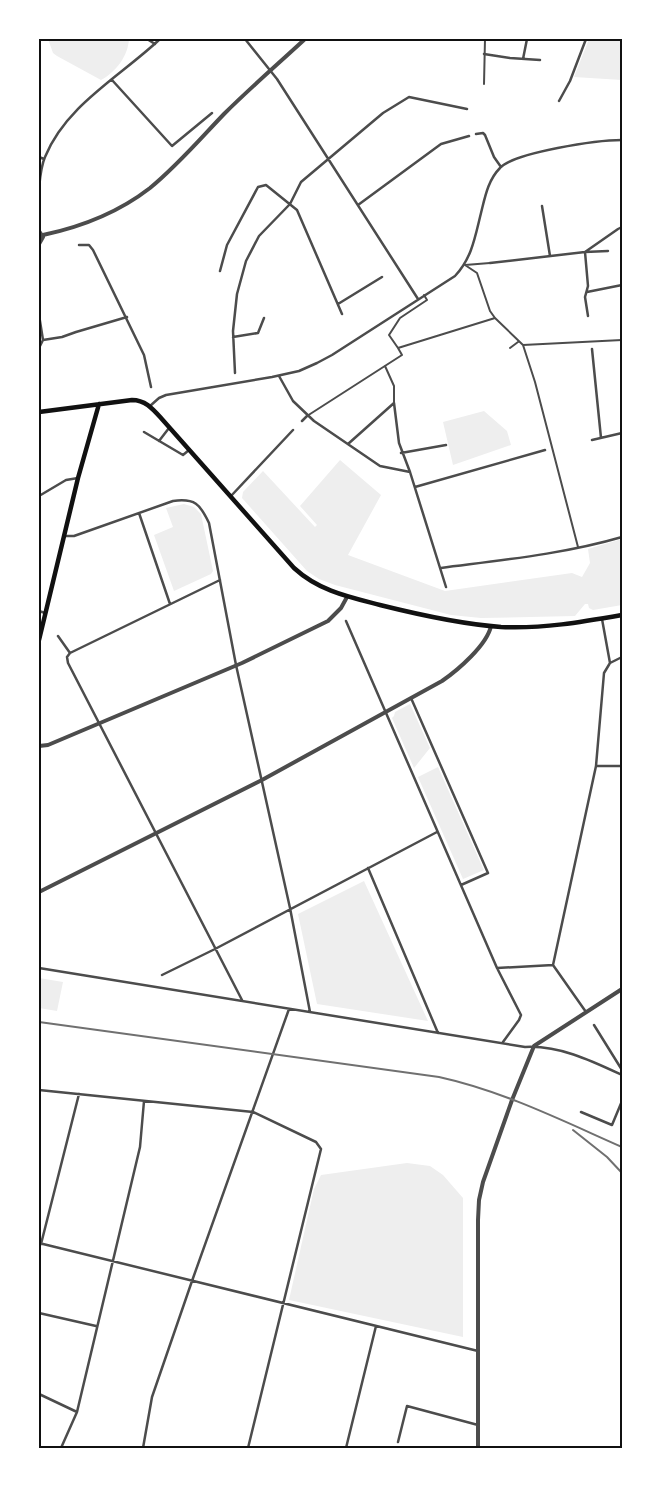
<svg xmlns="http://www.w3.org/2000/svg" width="661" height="1487" viewBox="0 0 661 1487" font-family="Raleway,sans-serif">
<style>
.green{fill:#eee}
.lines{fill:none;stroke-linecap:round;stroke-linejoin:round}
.pedestrian{stroke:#4c4c4c;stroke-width:2}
.minor{stroke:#4c4c4c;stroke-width:2.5}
.tertiary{stroke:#4c4c4c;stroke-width:4}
.primary{stroke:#111;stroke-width:4.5}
.rail{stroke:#707070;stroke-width:2}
.neatline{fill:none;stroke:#111;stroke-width:2}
</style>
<rect width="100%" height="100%" fill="#fff"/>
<path class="green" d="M48 39H129C128 56 116 72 101 80L57 56 53 53Z
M589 39H622V80L574 77Z
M484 411 507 431 511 445 453 465 443 422Z
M340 460 381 495 348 555 445 591 572 573 582 577 590 563 588 549 622 539V605L593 610 589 608 588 604H585L575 616 481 618 451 615 335 585 319 579 307 571 242 498 243 492 263 471 315 527 317 525 300 506Z
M184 504 194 507 201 514 213 571 211 574 174 591 154 535 173 527 166 508Z
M410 704 430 748 414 768 392 718 394 716 395 712Z
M438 767 483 868 484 870 463 879 418 777Z
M364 881 428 1021 317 1004 298 914Z
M39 978 63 982 57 1011 39 1008Z
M407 1163 430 1166 443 1175 463 1198V1337L289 1300 314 1189 321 1175Z"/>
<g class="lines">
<path class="pedestrian" d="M484 84 485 39
M465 265 477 273 490 311 495 318 523 345 535 382 578 547
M465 265 490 263
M523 345 622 340
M398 348 389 335 400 318 427 300 424 295
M510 348 518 342
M385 366 394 386V403
M307 416 402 355 398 348 495 318"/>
<path class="minor" d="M147 39 155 44
M245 39 277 79 418 299
M484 54 510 58 540 60
M523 59 527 39
M112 80 172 146 212 113
M559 101 570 81 586 39
M476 134 483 133 485 135 494 157 501 167
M39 157 44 159
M39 188C40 178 41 166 45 157 66 105 121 76 160 39
M358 205 441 144 469 136
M542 206 550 256
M79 245H89L93 250 144 355 151 387
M490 263 585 252 608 251
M220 271 227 245 258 187 266 185 297 210 342 314
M587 292 622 285
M338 304 382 277
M39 315 43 340
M588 316 585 297 588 286 585 252 618 229 622 227
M233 337 258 333 264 318
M43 340 62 337 76 332 127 317
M39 348 43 340
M592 349 601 438
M235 373 233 331 237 294 246 261 259 236 290 204 301 182 383 113 409 97 467 109
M279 376 293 401 314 421 380 466 410 472 399 443 394 403 348 444
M150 406 159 398 166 395 272 377 299 371 317 363 332 355 455 276C472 258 475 237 481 213 485 197 488 180 500 168 515 152 598 140 622 140
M302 421 307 416
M144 432 183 455 189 450
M592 440 622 433
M159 441 169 428
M401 453 446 445
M410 472 446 587
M415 487 545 450
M39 496 66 480 78 478
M231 496 293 430
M139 513 170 604
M64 536H74L173 501C195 498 200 504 209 523L236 665 290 908 310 1012
M441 568C502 560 564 554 622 537
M39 611 45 613
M602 619 610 663
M346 621 497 968 521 1015 519 1020 503 1042
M58 636 70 653
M70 653 67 657 68 663 242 1000
M70 653 220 580
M610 663 622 657
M411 698 488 873 461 885
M596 766H622
M368 868 438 1033
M553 965 596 766 604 673 610 663
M39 968 525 1047C559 1045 592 1061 622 1075
M497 968 553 965 586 1012
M162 975 215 949 437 832
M594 1025 622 1070
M39 1090 253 1112 316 1142 321 1149 248 1448
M581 1112 612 1125 622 1101
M39 1243 478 1351
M41 1244 79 1094
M39 1313 96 1326
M39 1394 77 1412
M398 1442 407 1406 478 1425
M61 1448 77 1412 140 1147 144 1101
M143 1448 152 1397 192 1281 289 1009
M346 1448 376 1326"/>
<path class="tertiary" d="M39 231 43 237 39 244
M43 235C81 227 119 212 150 188 177 166 200 139 224 114 250 88 278 64 305 39
M39 746 48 745 242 663 328 621 341 608 347 597
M39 892 262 780 442 681C458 670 487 645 491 626
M478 1448V1220L479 1200 483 1182 512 1100 534 1046 622 989"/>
<path class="primary" d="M39 412 132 400C145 400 152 408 161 418L294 568C319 591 349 597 380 605 420 615 460 624 501 627 542 629 582 622 622 615
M39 640 78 478 99 404"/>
<path class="rail" d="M39 1022 439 1077C503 1091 563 1121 622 1147
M573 1130 607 1157 622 1173"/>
</g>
<rect width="661" height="1487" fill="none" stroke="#ffffff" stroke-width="80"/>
<rect x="40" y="40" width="581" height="1407" class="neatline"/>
</svg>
